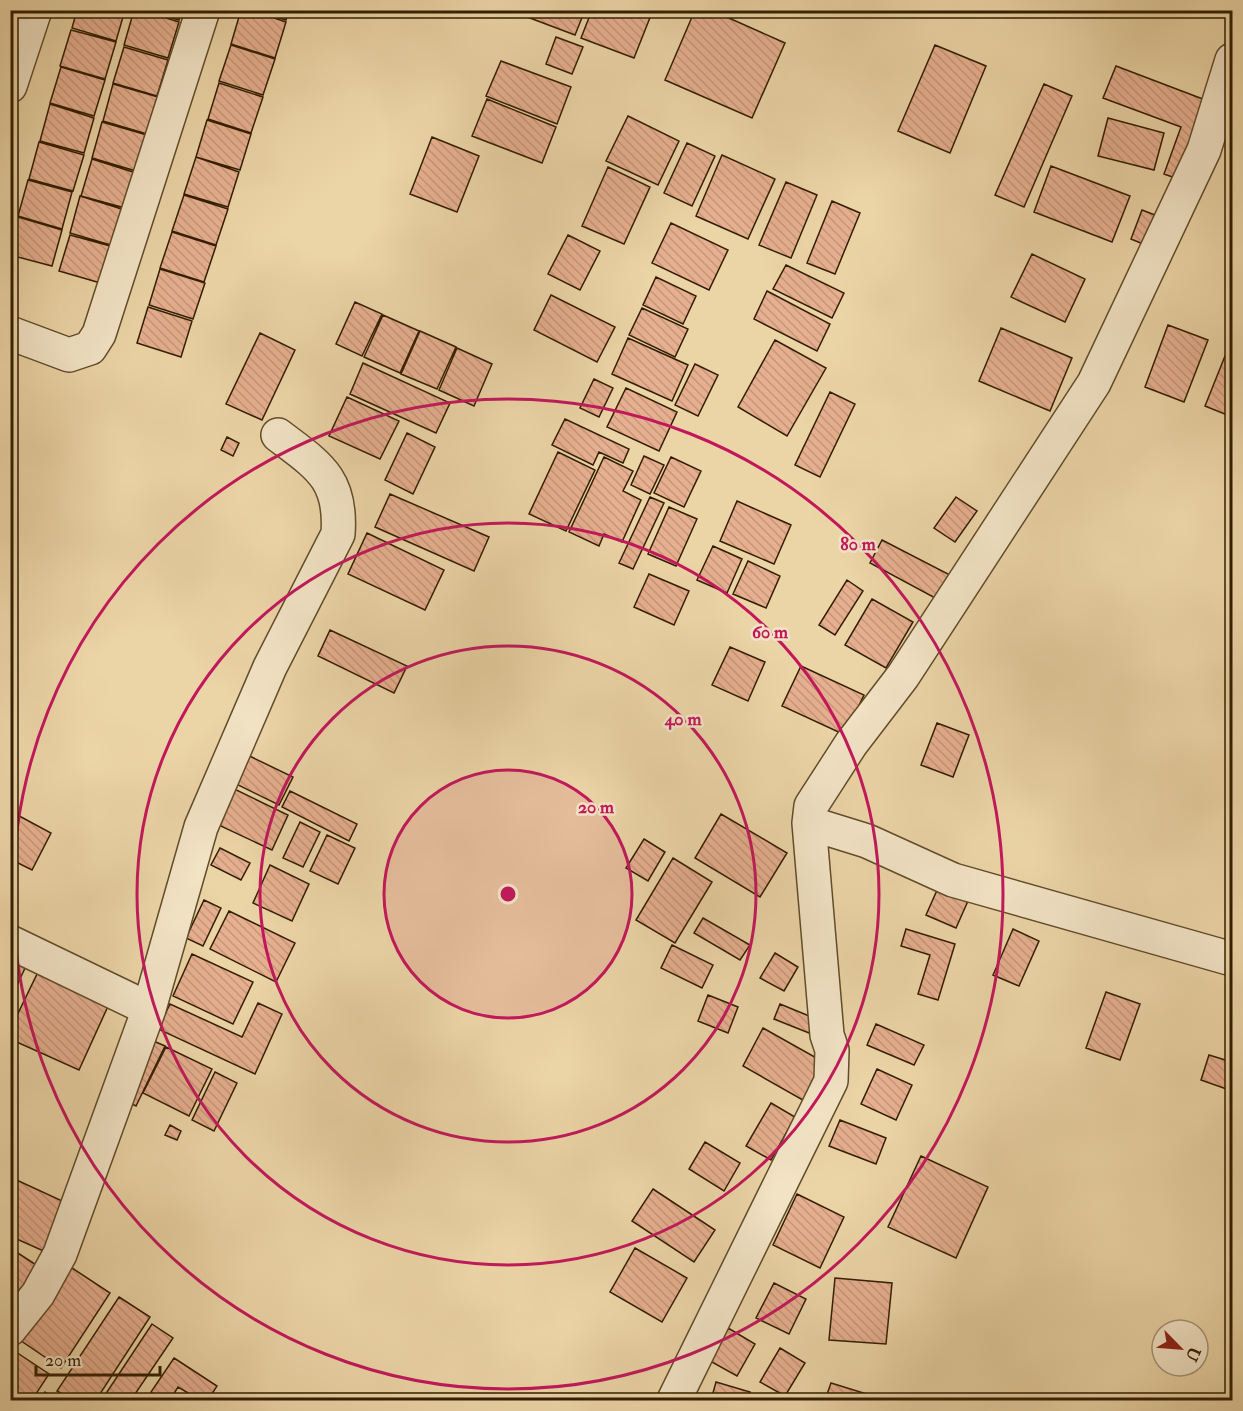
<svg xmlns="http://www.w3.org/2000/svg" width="1243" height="1411" viewBox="0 0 1243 1411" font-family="'IM FELL Double Pica',serif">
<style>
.building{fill:url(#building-back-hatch);stroke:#331e01;stroke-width:1.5}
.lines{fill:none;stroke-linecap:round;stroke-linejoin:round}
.minor-casing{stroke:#614c2a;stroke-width:36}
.minor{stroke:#f2e3c5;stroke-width:33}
.ring{fill:none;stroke:#c2185b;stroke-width:3}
.centre{fill:#c2185b;stroke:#f2e3c5;stroke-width:3}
.ring-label{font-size:18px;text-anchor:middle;font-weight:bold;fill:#c2185b;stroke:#f2e3c5;stroke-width:5;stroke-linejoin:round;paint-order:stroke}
</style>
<defs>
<pattern id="building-back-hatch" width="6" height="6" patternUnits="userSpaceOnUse" patternTransform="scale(1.5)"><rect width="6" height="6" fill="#e6af8f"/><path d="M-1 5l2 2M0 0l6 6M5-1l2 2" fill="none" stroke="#c6967a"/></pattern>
</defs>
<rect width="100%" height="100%" fill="#ebd4a6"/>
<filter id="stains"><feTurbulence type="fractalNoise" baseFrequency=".00333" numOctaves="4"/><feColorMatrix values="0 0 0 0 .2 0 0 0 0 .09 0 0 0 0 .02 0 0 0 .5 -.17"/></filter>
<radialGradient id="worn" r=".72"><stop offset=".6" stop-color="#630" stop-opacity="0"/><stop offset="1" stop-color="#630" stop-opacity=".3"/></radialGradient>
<path class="building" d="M10 10H23L10 44Z
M77 10H125L116 41 72 28Z
M134 10H141L179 22 168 58 124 45Z
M146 10H182L179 20Z
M241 10H250L286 22 275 58 231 44Z
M254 10H289L286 20Z
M524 10H585L575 35 522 15Z
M592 10H653L634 58 581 38Z
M695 10H711L785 43 752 118 665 80Z
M71 30 116 42 105 79 60 66Z
M556 37 583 47 572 74 546 64Z
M231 45 275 59 263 95 219 81Z
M935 45 986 66 950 153 898 131Z
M124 47 168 60 157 96 113 83Z
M501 61 571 87 557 124 486 96Z
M1116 66 1208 101 1181 180 1164 174 1181 127 1103 98Z
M61 67 105 80 94 116 50 103Z
M219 83 263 97 251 133 208 119Z
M113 84 158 97 147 134 103 121Z
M1044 84 1072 96 1024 207 995 195Z
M487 99 556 127 542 163 472 136Z
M50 104 94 118 84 153 40 141Z
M628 116 679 141 658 185 606 161Z
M1108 118 1164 133 1154 170 1098 156Z
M207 120 251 134 240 170 196 157Z
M102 122 147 135 136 171 92 158Z
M432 137 479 156 457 212 410 194Z
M39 142 84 155 73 191 29 179Z
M687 143 715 156 692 206 664 193Z
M722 155 775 179 748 239 696 216Z
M196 157 239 172 228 207 184 194Z
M92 159 136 173 125 208 81 196Z
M1051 166 1130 196 1112 242 1034 212Z
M608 167 650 187 624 244 582 226Z
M28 180 72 192 62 229 18 216Z
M786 182 817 195 791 258 759 245Z
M184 195 228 209 216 245 172 231Z
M80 196 125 210 114 246 70 233Z
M832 201 860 213 835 274 807 263Z
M1142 210 1160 217 1148 246 1131 239Z
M18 217 62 230 52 266 10 255V241Z
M671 223 728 250 709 290 652 263Z
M172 232 216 246 204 282 160 268Z
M70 235 114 247 104 284 59 271Z
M568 235 600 251 580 290 548 274Z
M1032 254 1085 279 1065 322 1011 297Z
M786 265 844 293 832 318 773 289Z
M160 269 205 283 193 319 149 305Z
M656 277 696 296 683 324 643 305Z
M767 291 830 324 817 351 754 319Z
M551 295 615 327 597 362 534 330Z
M355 302 382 314 362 356 336 344Z
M148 307 192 321 181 357 137 343Z
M642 308 688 329 675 357 629 335Z
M383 315 419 331 400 373 364 357Z
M1168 325 1208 340 1184 402 1145 387Z
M1001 328 1072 358 1050 411 979 381Z
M420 331 456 347 437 389 401 374Z
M260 333 295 350 262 420 226 404Z
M628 338 688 365 672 401 612 374Z
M775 340 826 368 787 436 738 407Z
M457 348 492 364 474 406 439 390Z
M1225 356 1232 359V417L1205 406Z
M363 363 450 403 436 433 350 394Z
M695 364 718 375 698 416 675 405Z
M594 379 613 388 599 417 580 408Z
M626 388 677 412 659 451 607 427Z
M830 392 855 404 820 477 795 465Z
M347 397 399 421 380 459 329 436Z
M565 419 629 449 623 463 599 452 593 465 552 445Z
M407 433 435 447 413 494 385 480Z
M227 437 239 443 233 456 221 450Z
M558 452 595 470 566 531 529 514Z
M644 456 664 465 650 494 631 485Z
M604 457 633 471 623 491 641 500 622 542 604 534 599 546 569 532Z
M671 457 701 471 684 507 654 493Z
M390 494 489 537 474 571 375 527Z
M650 497 664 503 633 569 619 563Z
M956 497 977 511 955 542 934 528Z
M737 501 791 525 774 564 720 541Z
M669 507 697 519 676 566 648 554Z
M367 533 444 570 425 610 348 574Z
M882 540 950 575 937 599 870 563Z
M713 546 742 559 727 593 697 580Z
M748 561 780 576 766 608 733 594Z
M649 574 689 591 674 625 634 607Z
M847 580 863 591 835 635 819 625Z
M872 599 913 622 886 668 845 645Z
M330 630 407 666 394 693 318 656Z
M730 647 765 662 748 701 712 685Z
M801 666 864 695 845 735 782 706Z
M937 723 969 735 953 777 921 765Z
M239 751 293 777 279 805 226 779Z
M226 785 288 815 272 850 210 821Z
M290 791 357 824 349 841 282 807Z
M10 811 51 833 32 870 10 859Z
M721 814 787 853 760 897 695 858Z
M300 822 320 832 303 867 283 858Z
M327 835 355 848 338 884 310 871Z
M644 839 665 852 648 881 626 868Z
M220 848 250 863 241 880 211 865Z
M673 858 712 882 675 943 636 920Z
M270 865 309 884 292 921 253 903Z
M938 888 968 901 956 928 926 915Z
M204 900 221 908 203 946 186 938Z
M229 911 295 943 276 982 210 949Z
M703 918 750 945 740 960 694 933Z
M906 929 955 944 938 1000 918 994 930 955 901 946Z
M1013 929 1039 941 1019 986 993 975Z
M672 945 713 965 702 988 661 968Z
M775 953 798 967 784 991 760 978Z
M192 954 253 982 233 1024 173 996Z
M10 957 27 964 10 1000Z
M38 972 109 1004 79 1070 10 1039V1030Z
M1106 992 1140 1004 1120 1060 1086 1048Z
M708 995 738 1007 728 1033 698 1021Z
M258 1003 282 1014 255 1074 158 1029 170 1004 242 1037Z
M780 1004 814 1018 809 1033 774 1019Z
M876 1024 924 1045 914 1065 867 1045Z
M763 1028 829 1065 808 1103 743 1066Z
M151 1040 165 1046 136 1106 122 1099Z
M166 1047 212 1069 189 1116 143 1093Z
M1209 1055 1232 1062V1091L1201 1080Z
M877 1069 912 1085 896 1120 861 1104Z
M215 1072 237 1083 214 1131 192 1120Z
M771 1103 795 1117 771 1160 746 1146Z
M840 1120 886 1138 876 1164 829 1146Z
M170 1125 181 1131 177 1140 165 1135Z
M705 1142 740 1163 724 1191 689 1169Z
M921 1156 988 1187 956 1258 888 1227Z
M10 1177 71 1205 48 1253 10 1236Z
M653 1189 715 1230 694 1262 632 1221Z
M797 1194 844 1217 820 1268 773 1245Z
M10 1248 41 1268 10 1316Z
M635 1248 687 1278 662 1322 610 1292Z
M63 1262 110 1293 61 1368 14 1336Z
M835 1278 892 1283 886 1344 829 1340Z
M774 1283 806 1299 789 1334 756 1318Z
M119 1297 150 1317 96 1400H71L57 1391Z
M152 1324 173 1338 131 1400H114L105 1395Z
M728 1328 755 1344 737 1376 710 1361Z
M10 1348 49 1374 32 1400H27L10 1390Z
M780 1348 805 1363 785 1396 760 1382Z
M174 1358 217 1386 208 1400H200L178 1387 170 1400H163L151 1392Z
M716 1382 750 1392 748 1400H711Z
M831 1383 870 1395 869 1400H825Z
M45 1392 56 1400H39Z"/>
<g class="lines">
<defs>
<path id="minor" d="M10 86 35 10
M10 333 69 355 90 348 99 334 203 10
M809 823 867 841 953 880 1232 959
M10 942 149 1009
M10 1329 38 1294 60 1254 149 1009 201 827 270 667 338 534C342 479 319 466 278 435
M674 1400 831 1081 832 1050 827 1035 809 823 811 806 851 744 903 676 1094 383 1204 150 1232 60"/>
</defs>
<use href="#minor" class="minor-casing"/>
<use href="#minor" class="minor"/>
</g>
<circle cx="508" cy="894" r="124" fill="#c2185b" fill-opacity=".12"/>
<g class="ring">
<circle cx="508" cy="894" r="124"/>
<circle cx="508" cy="894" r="248"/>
<circle cx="508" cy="894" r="371"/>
<circle cx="508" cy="894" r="495"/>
</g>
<circle cx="508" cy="894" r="9" class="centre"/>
<g class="ring-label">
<text x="858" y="550">80 m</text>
<text x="770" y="638">60 m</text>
<text x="683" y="725">40 m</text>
<text x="596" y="813">20 m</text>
</g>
<rect width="1243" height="1411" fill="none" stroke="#ebd4a6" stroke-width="36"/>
<rect x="12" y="12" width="1219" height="1387" fill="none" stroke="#331e01" stroke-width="3"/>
<rect x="18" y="18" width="1207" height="1375" fill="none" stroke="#331e01" stroke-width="1.5"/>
<g transform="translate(1180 1348) rotate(115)"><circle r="28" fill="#f2e3c5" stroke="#a69477" stroke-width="1.5"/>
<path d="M0-4.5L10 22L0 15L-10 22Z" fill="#8f2418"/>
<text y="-9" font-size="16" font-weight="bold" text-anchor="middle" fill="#331e01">U</text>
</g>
<path d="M36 1366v9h124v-9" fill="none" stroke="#331e01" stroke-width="3"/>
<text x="45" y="1366" font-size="18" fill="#331e01" stroke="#f2e3c5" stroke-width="4.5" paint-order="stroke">20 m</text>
<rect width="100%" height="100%" filter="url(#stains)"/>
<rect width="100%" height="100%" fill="url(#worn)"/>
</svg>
